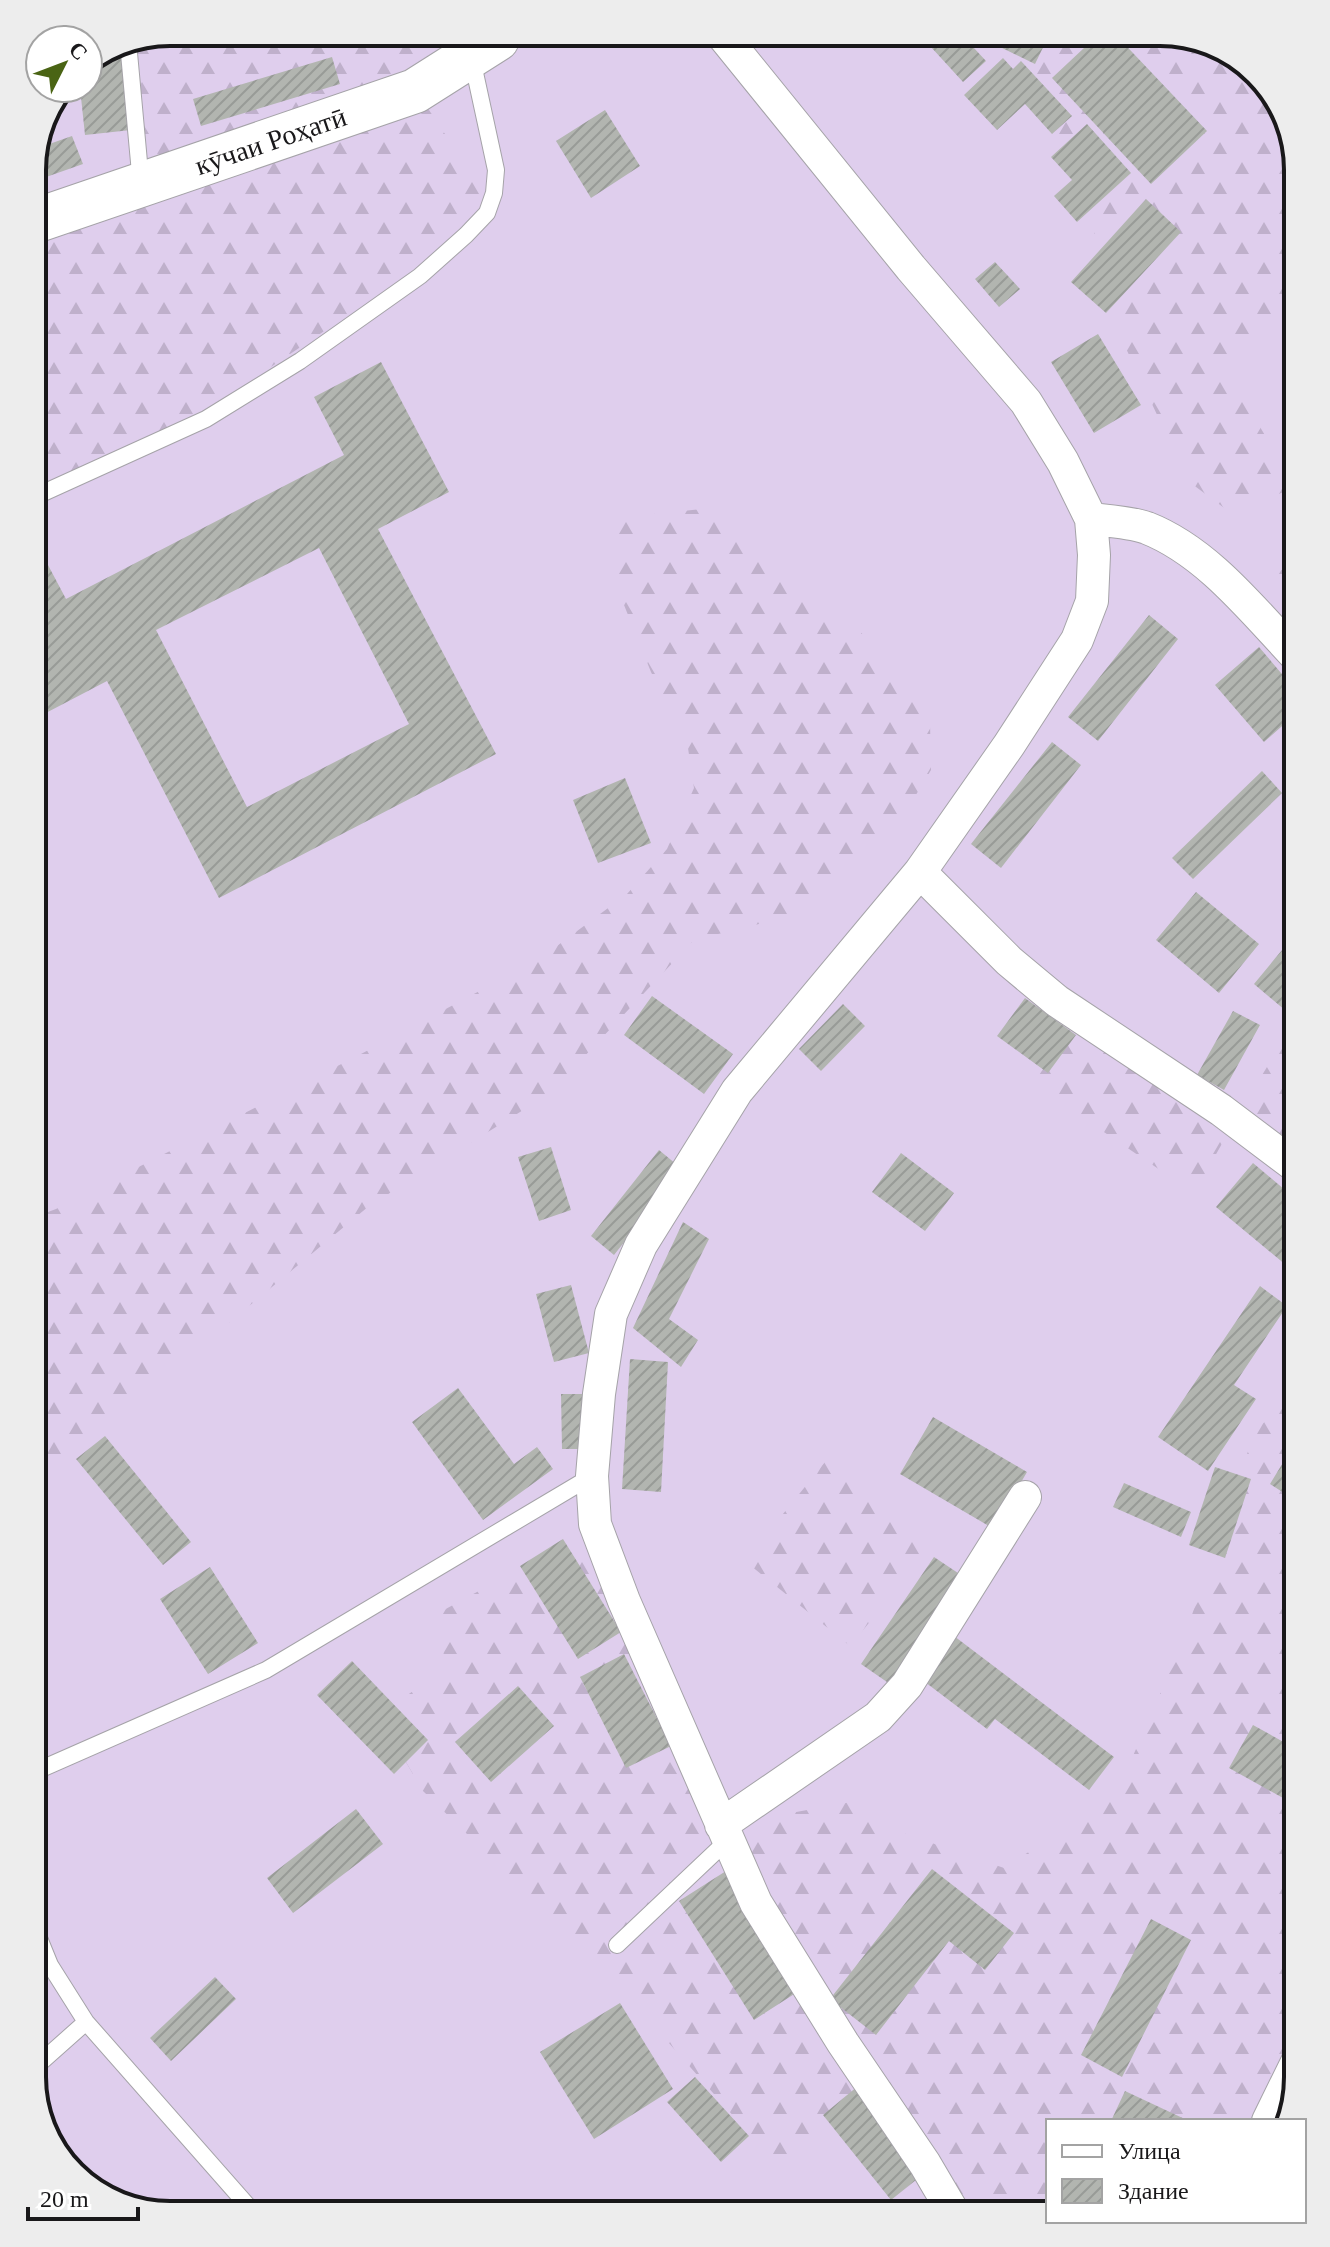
<svg xmlns="http://www.w3.org/2000/svg" width="1330" height="2247" viewBox="0 0 1330 2247" font-family="Georgia,serif">
<style>
.grass{fill:#dfceed}
.forest{fill:url(#forest-firs)}
.building{fill:url(#building-hatch);fill-rule:evenodd}
.lines{fill:none;stroke-linecap:round;stroke-linejoin:round}
.lane-casing{stroke:#a5a3a8;stroke-width:18}
.street-casing{stroke:#a5a3a8;stroke-width:34}
.secondary-casing{stroke:#a5a3a8;stroke-width:46}
.lane{stroke:#fff;stroke-width:16}
.street{stroke:#fff;stroke-width:32}
.secondary{stroke:#fff;stroke-width:44}
.labels{text-anchor:middle;stroke-width:7;stroke-linejoin:round;paint-order:stroke}
.street-label{font-size:28px;fill:#19181a;stroke:#fff}
.rim{fill:none;stroke:#19181a;stroke-width:4}
</style>
<defs>
<pattern id="forest-firs" width="22" height="20" patternUnits="userSpaceOnUse" patternTransform="scale(2)"><rect width="22" height="20" fill="#dfceed"/><path d="M5 1l3.5 6h-7zM16 11l3.5 6h-7z" fill="#bfb0cb"/></pattern>
<pattern id="building-hatch" width="6" height="6" patternUnits="userSpaceOnUse" patternTransform="scale(2)"><rect width="6" height="6" fill="#b2b5b0"/><path d="M-1 1l2-2M0 6l6-6M5 7l2-2" fill="none" stroke="#989b97"/></pattern>
</defs>
<rect width="100%" height="100%" fill="#eae7ec"/>
<path class="grass" d="M1170 32 1237 55 1284 109 1298 170V2078L1048 2121V2215H161L93 2192 46 2138 32 2077V161L65 88H88V62L118 42Z"/>
<path class="forest" d="M1159 32H1170L1237 55 1284 109 1298 170V303L1221 362 1296 487 1231 513 1188 481 1123 342 1102 274 1083 172 1012 81 1030 34 1083 33 1123 68Z
M480 39 411 83 487 197 421 266 189 422 32 489V211L144 170 131 42Z
M702 509 860 631 930 722 931 770 891 836 811 911 694 940 549 1094 369 1206 32 1487V1218L56 1209 361 1054 538 960 627 894 667 849 694 788 688 748 651 672 622 600 605 519Z
M1298 554V615L1268 583Z
M1079 1016 1236 1118 1298 1016V1169L1236 1119 1194 1193 1033 1084Z
M1298 1389V2078L1285 2121H1048V2215H964L881 2098 774 2162 593 1957 423 1791 378 1715 444 1670 442 1611 587 1532 725 1825 851 1802 903 1833 1004 1868 1116 1795 1183 1641 1255 1431Z
M825 1462 931 1547 850 1646 745 1561Z"/>
<path class="building" d="M1050 33 1035 64 998 46 1004 34Z
M1100 33H1114L1207 131 1151 184 1052 78Z
M961 34 986 61 963 82 920 35Z
M115 44H121L131 130 85 135 80 88H88V62Z
M332 57 340 84 201 126 193 99Z
M1003 58 1013 69 1021 61 1072 116 1052 134 1025 104 997 130 964 95Z
M605 110 640 166 591 198 556 141Z
M1087 124 1131 173 1077 222 1054 196 1072 180 1051 157Z
M72 136 83 164 32 182V161L38 148Z
M1146 199 1181 232 1106 313 1071 282Z
M995 262 1020 289 999 307 975 279Z
M1098 334 1141 405 1094 433 1051 362Z
M381 362 449 492 378 529 496 754 219 898 107 681 42 715 32 695V551L39 548 66 599 344 455 314 397ZM319 548 409 724 247 807 156 630Z
M1149 615 1178 639 1098 741 1068 717Z
M1259 647 1298 693V712L1264 742 1215 685Z
M1052 742 1081 765 1001 868 971 844Z
M1262 771 1282 793 1193 879 1172 858Z
M625 778 651 843 598 863 573 800Z
M1196 892 1259 944 1219 993 1156 940Z
M1287 944 1298 954V1021L1254 984Z
M652 996 733 1054 704 1094 624 1035Z
M1025 998 1076 1035 1048 1073 997 1036Z
M843 1004 865 1026 821 1071 799 1049Z
M1233 1011 1260 1025 1224 1090 1197 1075Z
M551 1147 571 1210 539 1221 518 1157Z
M659 1150 682 1169 614 1255 591 1236Z
M901 1153 954 1193 925 1231 872 1192Z
M1253 1163 1298 1201V1275L1216 1207Z
M683 1222 709 1239 669 1319 698 1340 681 1367 633 1328Z
M571 1285 589 1353 554 1362 536 1294Z
M1260 1286 1287 1306 1234 1385 1256 1399 1208 1471 1158 1437Z
M630 1359 668 1362 661 1492 622 1489Z
M458 1388 514 1464 537 1447 553 1469 483 1520 412 1422Z
M561 1394H585L586 1449H562Z
M933 1417 1027 1472 994 1529 900 1474Z
M105 1436 191 1542 163 1565 76 1459Z
M1298 1438V1502L1270 1484Z
M1215 1467 1251 1479 1225 1558 1189 1545Z
M1124 1483 1191 1512 1181 1537 1113 1507Z
M563 1539 621 1632 578 1659 520 1566Z
M934 1557 970 1581 897 1689 861 1664Z
M210 1567 258 1643 208 1674 160 1599Z
M954 1636 1114 1757 1089 1790 995 1719 987 1729 921 1679Z
M624 1654 671 1746 626 1768 580 1677Z
M352 1661 428 1740 394 1774 317 1695Z
M518 1686 554 1726 491 1782 455 1742Z
M1253 1725 1298 1750V1793L1292 1803 1229 1768Z
M356 1809 383 1844 293 1913 267 1878Z
M932 1869 1014 1933 985 1970 949 1941 876 2035 830 1999Z
M726 1871 802 1989 754 2020 679 1901Z
M1151 1919 1191 1940 1122 2077 1081 2055Z
M215 1977 236 1999 171 2061 150 2038Z
M620 2003 673 2089 594 2139 540 2052Z
M695 2077 749 2136 721 2162 667 2102Z
M858 2086 926 2172 891 2200 823 2115Z
M1125 2091 1189 2121H1111Z"/>
<g class="lines">
<defs>
<path id="lane" d="M128 42 141 184
M32 498 206 419 300 361 420 276 466 235 487 213 494 193 496 170 472 59
M32 1773 266 1670 592 1476
M617 1945 728 1840
M86 2022 256 2215
M32 2070 86 2022 50 1965 32 1921"/>
<path id="street" d="M724 37 911 268 1026 402 1063 462 1091 519 1094 555 1092 601 1077 640 1009 745 920 872 737 1091 641 1245 611 1314 599 1394 592 1476 595 1524 624 1601 756 1903 843 2043 925 2164 955 2215
M1091 519C1109 521 1130 522 1147 528 1208 552 1254 612 1298 658
M920 872 1009 961 1057 1001 1221 1110 1298 1168
M721 1825 878 1717 907 1685 1025 1497
M1268 2121 1298 2060"/>
<g id="secondary">
<path id="s1" d="M32 222 415 91 497 39"/>
</g>
</defs>
<use href="#lane" class="lane-casing"/>
<use href="#street" class="street-casing"/>
<use href="#secondary" class="secondary-casing"/>
<use href="#lane" class="lane"/>
<use href="#street" class="street"/>
<use href="#secondary" class="secondary"/>
</g>
<g class="labels">
<g class="street-label">
<text dy="10" stroke="none"><textPath href="#s1" startOffset="252">кӯчаи Роҳатӣ</textPath></text>
</g>
</g>
<path d="M0 0H1330V2247H0ZM170 46H1160A124 124 0 0 1 1284 170V2077A124 124 0 0 1 1160 2201H170A124 124 0 0 1 46 2077V170A124 124 0 0 1 170 46Z" fill="#ededed" fill-rule="evenodd"/>
<path class="rim" d="M170 46H1160A124 124 0 0 1 1284 170V2077A124 124 0 0 1 1160 2201H170A124 124 0 0 1 46 2077V170A124 124 0 0 1 170 46Z"/>
<rect x="1046" y="2119" width="260" height="104" fill="#ffffff" stroke="#a3a3a3" stroke-width="2"/>
<rect x="1062" y="2145" width="40" height="12" fill="#ffffff" stroke="#a3a3a3" stroke-width="2"/>
<text x="1118" y="2159" font-size="24" fill="#19181a">Улица</text>
<rect x="1062" y="2179" width="40" height="24" fill="url(#building-hatch)" stroke="#a3a3a3" stroke-width="2"/>
<text x="1118" y="2199" font-size="24" fill="#19181a">Здание</text>
<g transform="translate(64 64) rotate(48)"><circle r="38" fill="#ffffff" stroke="#a3a3a3" stroke-width="2"/>
<path d="M0-6L14 30L0 20L-14 30Z" fill="#4a6414"/>
<text y="-12" font-size="22" font-weight="bold" text-anchor="middle" fill="#19181a">С</text>
</g>
<path d="M28 2207v12h110v-12" fill="none" stroke="#19181a" stroke-width="4"/>
<text x="40" y="2207" font-size="24" fill="#19181a" stroke="#ffffff" stroke-width="6" paint-order="stroke">20 m</text>
</svg>
